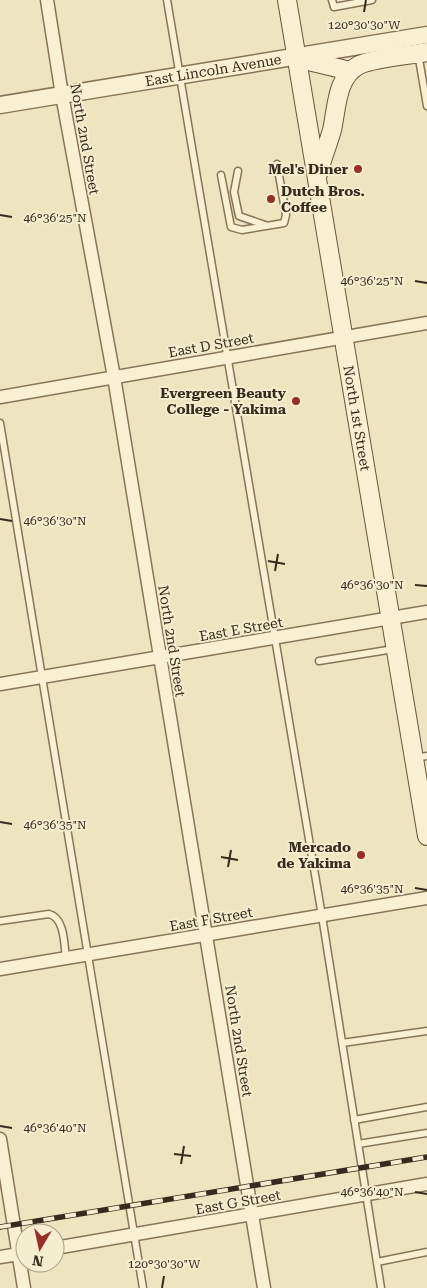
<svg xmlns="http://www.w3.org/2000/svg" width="427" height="1288" viewBox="0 0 427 1288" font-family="'Roboto Serif',serif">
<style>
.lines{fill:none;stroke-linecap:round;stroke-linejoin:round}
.service-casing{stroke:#877558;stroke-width:9}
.minor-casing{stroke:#877558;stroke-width:15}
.tertiary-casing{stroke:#877558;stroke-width:19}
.secondary-casing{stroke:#68553b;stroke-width:20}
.service{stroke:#f9f0d3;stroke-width:6}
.minor{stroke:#f9f0d3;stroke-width:12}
.tertiary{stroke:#f9f0d3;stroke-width:16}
.secondary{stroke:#f9f0d3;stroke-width:18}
.rail-casing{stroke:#362b1c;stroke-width:5.5}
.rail{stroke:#f5edcf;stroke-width:4;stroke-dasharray:11;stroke-linecap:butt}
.ticks{fill:none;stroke:#362b1c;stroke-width:2}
.poi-dot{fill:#953028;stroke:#f5edcf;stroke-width:2}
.labels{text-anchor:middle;stroke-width:4;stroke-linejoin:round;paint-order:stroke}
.street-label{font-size:14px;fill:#362b1c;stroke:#f5edcf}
.poi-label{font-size:14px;font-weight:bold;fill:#362b1c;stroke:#f5edcf;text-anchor:end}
.ticks-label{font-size:12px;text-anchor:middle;fill:#362b1c;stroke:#f5edcf;stroke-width:4;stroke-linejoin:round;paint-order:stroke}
</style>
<rect width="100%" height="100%" fill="#eee4c0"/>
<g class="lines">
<defs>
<path id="service" d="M167 0 322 916 381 1288
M332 0 334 7 372 0
M418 53 427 106
M238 171 234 192 239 216 265 225
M221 175 231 227 242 230 284 223 286 215 277 164
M0 423 143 1288
M319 661 394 649
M415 758 427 756
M0 921 49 914C65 918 64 945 66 958
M342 1043 427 1031
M354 1120 427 1107
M358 1144 427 1133
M377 1262 427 1252"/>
<path id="minor" d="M47 0 62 95 114 377 264 1288
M0 397 427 323
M0 684 427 612
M0 969 427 898
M0 1139 24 1288
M55 1248 427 1184
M0 1257 25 1253"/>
<g id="tertiary">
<path id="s1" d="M0 105 427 35"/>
</g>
<g id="secondary">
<path id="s2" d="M287 0 427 836"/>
<path d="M296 58 350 71"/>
<path d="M318 174C322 159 328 144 332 130 337 108 336 77 359 65 373 58 410 55 427 52"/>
</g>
</defs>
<use href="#service" class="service-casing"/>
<use href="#minor" class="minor-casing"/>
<use href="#tertiary" class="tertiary-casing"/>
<use href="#secondary" class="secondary-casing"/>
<use href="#service" class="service"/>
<use href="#minor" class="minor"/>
<use href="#tertiary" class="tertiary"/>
<use href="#secondary" class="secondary"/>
<defs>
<path id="rail" d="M0 1227 427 1157"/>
</defs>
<use href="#rail" class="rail-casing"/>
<use href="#rail" class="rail"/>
</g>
<path class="ticks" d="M364 12 366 0M0 215 12 217M415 281 427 283M0 519 12 521M268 561 285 564M275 571 278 554M415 585 427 586M0 822 12 824M221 857 238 860M228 867 231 850M415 888 427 890M0 1126 12 1128M174 1154 191 1156M181 1164 184 1146M415 1192 427 1194M162 1288 164 1276"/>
<g class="poi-dot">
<circle cx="358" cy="169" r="5"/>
<circle cx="271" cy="199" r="5"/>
<circle cx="296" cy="401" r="5"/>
<circle cx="361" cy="855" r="5"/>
</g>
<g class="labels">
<g class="street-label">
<text dy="5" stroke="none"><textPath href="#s1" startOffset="216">East Lincoln Avenue</textPath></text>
<text transform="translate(85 139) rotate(80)" y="5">North 2nd Street</text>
<text transform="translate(211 345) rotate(-10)" y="5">East D Street</text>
<text dy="5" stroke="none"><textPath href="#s2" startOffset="424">North 1st Street</textPath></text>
<text transform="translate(241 629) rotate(-10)" y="5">East E Street</text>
<text transform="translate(172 641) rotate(81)" y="5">North 2nd Street</text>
<text transform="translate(211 919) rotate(-10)" y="5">East F Street</text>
<text transform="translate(239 1041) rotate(81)" y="5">North 2nd Street</text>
<text transform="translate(238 1202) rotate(-10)" y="5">East G Street</text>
</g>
<g class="poi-label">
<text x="348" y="174">Mel's Diner</text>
<text x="281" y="196" text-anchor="start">Dutch Bros.<tspan x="281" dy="16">Coffee</tspan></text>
<text x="286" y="398">Evergreen Beauty<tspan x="286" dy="16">College - Yakima</tspan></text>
<text x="351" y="852">Mercado<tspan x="351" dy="16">de Yakima</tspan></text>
</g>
</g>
<g class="ticks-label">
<text x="364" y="29">120°30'30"W</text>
<text x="55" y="222">46°36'25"N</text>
<text x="372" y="285">46°36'25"N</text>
<text x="55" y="525">46°36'30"N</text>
<text x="372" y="589">46°36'30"N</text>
<text x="55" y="829">46°36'35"N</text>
<text x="372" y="893">46°36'35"N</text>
<text x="55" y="1132">46°36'40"N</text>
<text x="372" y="1196">46°36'40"N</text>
<text x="164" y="1268">120°30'30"W</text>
</g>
<g transform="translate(40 1248) rotate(189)"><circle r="24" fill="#f5edcf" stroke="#a99f87"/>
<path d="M0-4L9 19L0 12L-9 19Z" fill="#953028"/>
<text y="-8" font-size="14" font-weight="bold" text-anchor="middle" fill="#362b1c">N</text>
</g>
</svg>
